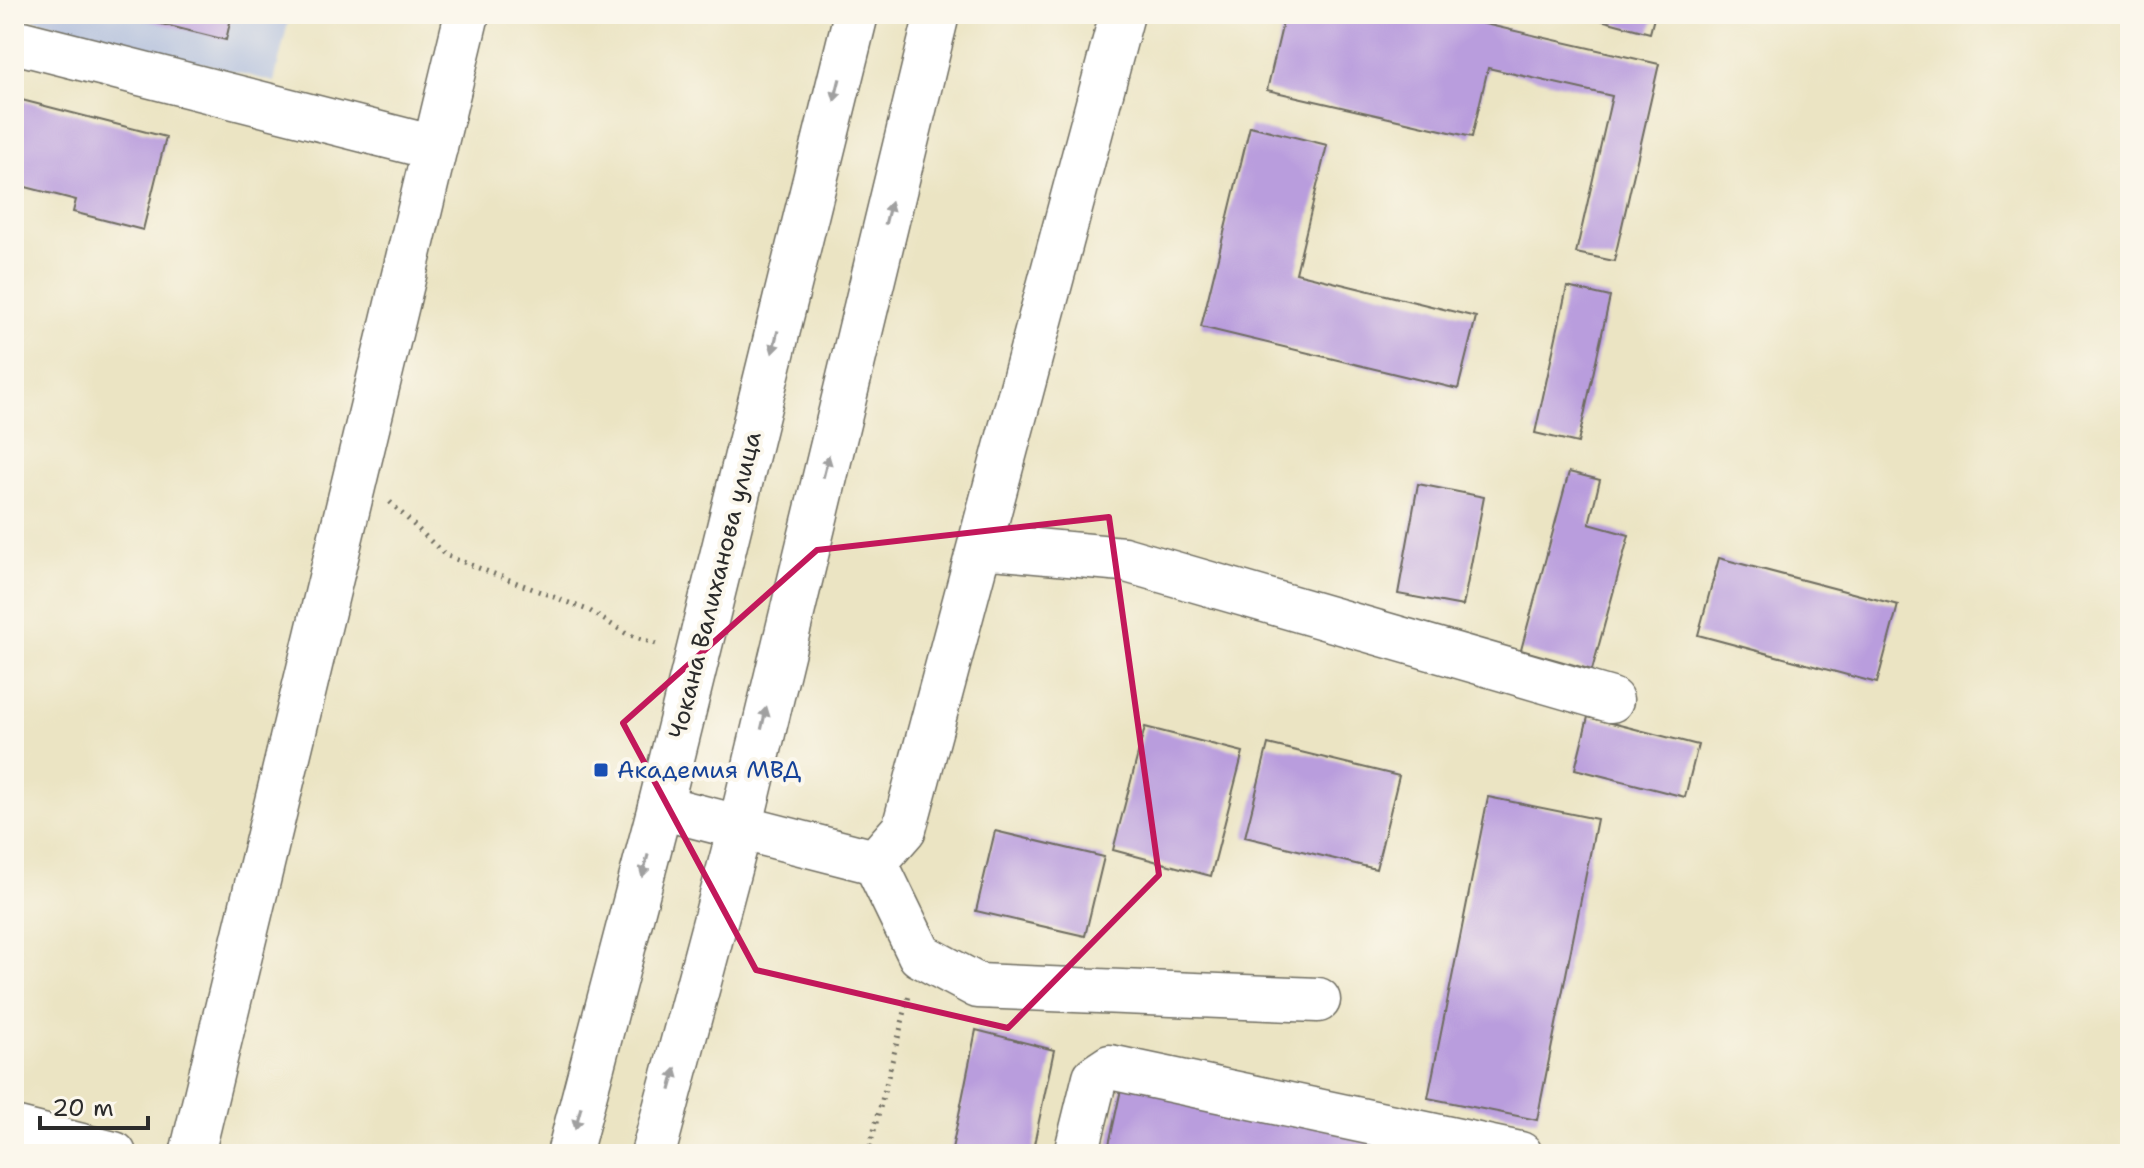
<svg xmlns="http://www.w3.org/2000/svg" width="2144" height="1168" viewBox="0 0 2144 1168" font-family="'Shantell Sans',sans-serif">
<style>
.industrial{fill:#b9c5de}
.building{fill:#b99ddd}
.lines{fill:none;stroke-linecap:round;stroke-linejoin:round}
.minor-casing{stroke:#6e6c60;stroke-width:47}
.major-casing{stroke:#6e6c60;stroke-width:47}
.path{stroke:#6e6c60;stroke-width:5;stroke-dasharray:2 6;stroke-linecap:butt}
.minor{stroke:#fff;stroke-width:44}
.major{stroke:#fff;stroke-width:44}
.oneway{fill:#a0a0a0}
.marked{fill:none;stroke:#c2185b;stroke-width:6;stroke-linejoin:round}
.transit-dot{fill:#1a4fb4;stroke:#fbf7ec;stroke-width:3}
.labels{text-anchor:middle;stroke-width:8;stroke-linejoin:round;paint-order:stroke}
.street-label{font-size:24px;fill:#2b2b2b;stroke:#fbf7ec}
.transit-label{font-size:24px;fill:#164399;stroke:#fbf7ec;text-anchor:start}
</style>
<rect width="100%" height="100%" fill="#fbf7ec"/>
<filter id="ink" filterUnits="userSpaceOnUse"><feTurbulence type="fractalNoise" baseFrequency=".0125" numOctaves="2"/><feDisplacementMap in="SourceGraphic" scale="16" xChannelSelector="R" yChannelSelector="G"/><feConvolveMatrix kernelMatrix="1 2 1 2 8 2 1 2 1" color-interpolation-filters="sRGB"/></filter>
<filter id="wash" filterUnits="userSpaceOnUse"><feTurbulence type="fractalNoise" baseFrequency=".006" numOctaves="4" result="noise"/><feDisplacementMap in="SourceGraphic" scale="32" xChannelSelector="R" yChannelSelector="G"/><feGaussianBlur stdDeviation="1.8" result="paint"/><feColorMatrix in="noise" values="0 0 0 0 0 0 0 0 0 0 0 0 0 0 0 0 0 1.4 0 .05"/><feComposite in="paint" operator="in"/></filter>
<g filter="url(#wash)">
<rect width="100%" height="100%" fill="#ebe4c3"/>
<path class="industrial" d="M14 14H290L274 82Z"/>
<g id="blocks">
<path class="building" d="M121 14H232L226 40Z
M1285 14H1441L1659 64 1614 261 1576 253 1612 96 1488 68 1472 137 1267 90Z
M1578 14H1655L1650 33Z
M14 98 166 137 143 230 73 212 76 200 14 184Z
M1250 126 1327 145 1296 273 1476 317 1458 389 1201 327Z
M1567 287 1610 297 1578 443 1535 433Z
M1569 472 1600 480 1589 524 1629 535 1592 670 1521 650Z
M1418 484 1484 497 1463 606 1398 594Z
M1719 558 1898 605 1877 683 1698 635Z
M1588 717 1698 745 1685 797 1575 769Z
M1145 727 1243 752 1211 876 1113 850Z
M1268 744 1399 776 1376 869 1245 837Z
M1488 797 1597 819 1537 1120 1428 1098Z
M995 831 1104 857 1085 936 976 911Z
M976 1030 1054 1050 1032 1154H951Z
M1123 1080 1433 1154H1107Z"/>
</g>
</g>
<g filter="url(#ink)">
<use href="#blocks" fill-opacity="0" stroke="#6e6c60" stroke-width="2"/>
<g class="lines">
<defs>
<path id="minor" d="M14 41 435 148
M981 546 1123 559 1611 700
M660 807 875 862 904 829 1122 14
M875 862 920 955 978 986 1318 1000
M14 1129 114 1154
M192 1154 467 14
M1076 1154 1095 1077 1110 1067 1520 1154"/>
<path id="major" d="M569 1154 660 807 856 14
M653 1154 740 828 937 14"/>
</defs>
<use href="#minor" class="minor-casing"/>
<use href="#major" class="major-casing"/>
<path class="path" d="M390 502 445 555 590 611 627 634 659 645
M868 1154 910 992"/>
<use href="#minor" class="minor"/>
<use href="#major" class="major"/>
</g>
<defs><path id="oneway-solid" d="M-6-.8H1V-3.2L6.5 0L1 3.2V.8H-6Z" transform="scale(2)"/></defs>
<g class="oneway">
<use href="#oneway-solid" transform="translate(837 90) rotate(104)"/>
<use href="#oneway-solid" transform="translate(888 213) rotate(-76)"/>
<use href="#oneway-solid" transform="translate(775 342) rotate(104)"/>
<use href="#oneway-solid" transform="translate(826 466) rotate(-76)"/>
<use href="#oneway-solid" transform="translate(764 718) rotate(-77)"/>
<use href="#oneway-solid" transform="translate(645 866) rotate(105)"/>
<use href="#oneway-solid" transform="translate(673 1079) rotate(-75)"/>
<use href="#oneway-solid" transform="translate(578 1118) rotate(105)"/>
</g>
</g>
<path class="marked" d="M1109 517 1159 875 1008 1028 756 970 623 723 817 550Z"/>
<rect class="transit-dot" x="593" y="762" width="16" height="16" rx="4"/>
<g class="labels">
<g class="street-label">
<text transform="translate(715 585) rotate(-76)" y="8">Чокана Валиханова улица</text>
</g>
<g class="transit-label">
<text x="617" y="778">Академия МВД</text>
</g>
</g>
<rect width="2144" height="1168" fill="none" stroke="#fbf7ec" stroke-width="48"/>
<path d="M40 1116v12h108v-12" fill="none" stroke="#2b2b2b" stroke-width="4"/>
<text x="52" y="1116" font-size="24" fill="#2b2b2b" stroke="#fbf7ec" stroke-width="6" paint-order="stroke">20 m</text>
</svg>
